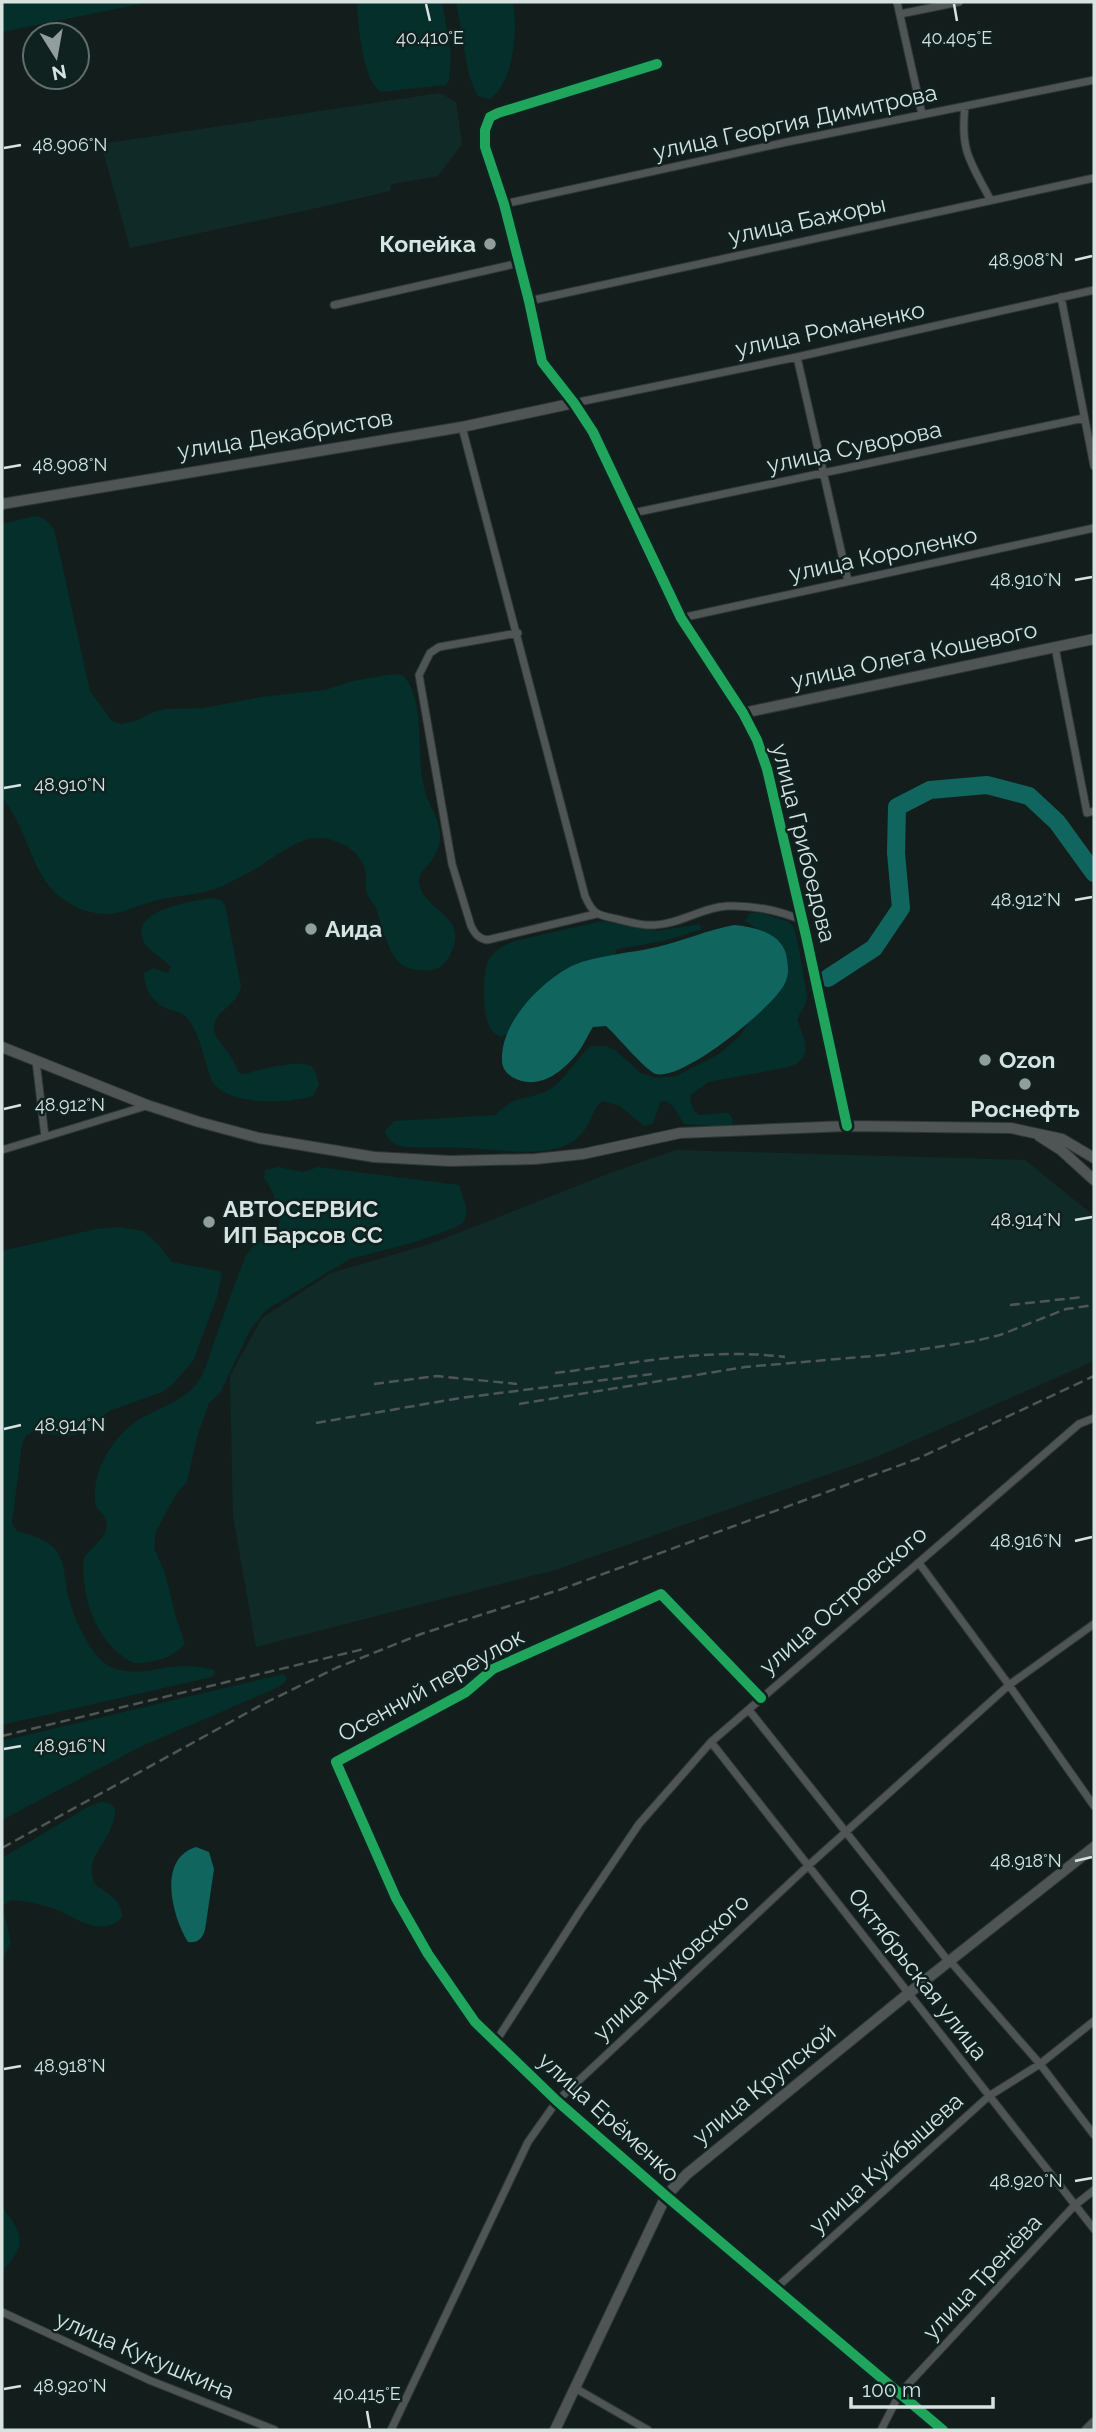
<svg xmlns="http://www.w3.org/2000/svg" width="1096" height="2432" viewBox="0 0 1096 2432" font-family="Raleway,sans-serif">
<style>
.built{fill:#102b27}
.green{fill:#042f2b}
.water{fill:#10665e}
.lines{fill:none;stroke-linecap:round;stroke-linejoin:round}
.river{stroke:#10665e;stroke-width:18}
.street-casing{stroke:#303836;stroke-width:9}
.secondary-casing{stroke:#303836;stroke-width:12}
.street{stroke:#4e5554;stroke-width:7}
.secondary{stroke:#4e5554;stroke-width:10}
.rail{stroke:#4e5756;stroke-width:2.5;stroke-dasharray:10 5;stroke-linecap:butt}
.cycleway-casing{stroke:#0f2220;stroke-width:15}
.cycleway{stroke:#20a55d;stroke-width:10}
.ticks{fill:none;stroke:#d7e3e1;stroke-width:2.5}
.poi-dot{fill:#929e9c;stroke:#0f2220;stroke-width:2.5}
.labels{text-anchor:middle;stroke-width:5;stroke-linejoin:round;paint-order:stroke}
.street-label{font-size:23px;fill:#d7e3e1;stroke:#0f2220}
.poi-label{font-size:23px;font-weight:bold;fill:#d7e3e1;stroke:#0f2220;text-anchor:start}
.ticks-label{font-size:18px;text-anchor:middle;fill:#d7e3e1;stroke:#0f2220;stroke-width:5;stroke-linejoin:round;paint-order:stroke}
</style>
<rect width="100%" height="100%" fill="#131e1c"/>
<path class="built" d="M440 93 456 102 462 144 438 176 392 184 390 191 326 206 130 248 101 144Z
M676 1150 1025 1160 1094 1216V1361L872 1459 555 1570 256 1647 233 1516 230 1376 262 1318 331 1273 430 1244 610 1173Z"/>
<path class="green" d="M2 2H150L2 32Z
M357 2H442L451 54 449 81 445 85 381 92C362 80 358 24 357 2Z
M456 2H513C518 28 514 83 490 99L478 96 469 76Z
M35 516C46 518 50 523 55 533L90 691 112 721 121 724 135 721 151 713 165 709 203 708 261 697 325 690 353 681 393 674 403 675C430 707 411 763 429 802 441 827 447 842 428 865 423 871 418 875 419 883 423 911 470 915 451 953 447 962 442 968 432 970 423 971 410 970 402 965 389 957 381 922 376 908 373 902 366 896 366 890 365 883 367 877 365 869 359 849 336 837 315 838 298 838 271 860 255 869 243 875 229 884 217 888 197 896 175 895 154 901 138 905 121 915 104 914 88 913 73 907 60 897 29 871 28 827 2 798V524Z
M212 898 221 900 225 905 241 986C239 996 233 1002 225 1009 202 1029 220 1039 231 1057 235 1062 236 1068 239 1073L245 1074C258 1070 303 1057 313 1068 316 1072 318 1080 319 1085L313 1096C289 1104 226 1106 212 1081 204 1061 200 1030 185 1016 180 1011 172 1011 165 1008 151 1001 144 987 144 973L153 968 168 973 171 967C163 957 148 952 143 940 130 909 195 901 212 898Z
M750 913H761L789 922 793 926 797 939 807 995 806 1003 797 1019C804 1040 816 1057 789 1067L708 1082 691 1095 690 1100 694 1111 699 1115 727 1113 732 1117 733 1123 728 1127 684 1124 672 1105 666 1101 661 1102 652 1124 644 1126 620 1106 602 1101C590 1113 589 1131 574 1141 547 1159 496 1149 466 1148 446 1147 426 1148 406 1147 394 1145 388 1142 385 1130L395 1121 495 1115C519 1091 531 1102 553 1087 567 1077 577 1057 591 1046H606L615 1050 641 1073 656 1078 676 1076 719 1054 741 1035 758 1004 771 937 745 921Z
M602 921 658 931 699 924 702 929 664 941 617 949 611 967 513 1031 501 1037C498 1035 494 1033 492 1031 482 1019 482 975 488 961 492 951 509 942 519 940Z
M279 1167 303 1172 318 1167 459 1185 466 1207V1216L463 1223 454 1228 415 1242 350 1259 266 1310 250 1330 220 1393 209 1403 197 1437 187 1482 176 1494 156 1532 154 1548 165 1573 177 1621 185 1643C175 1658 152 1663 134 1663 97 1646 80 1596 84 1558 99 1538 120 1530 96 1507 89 1474 113 1434 143 1417 161 1407 184 1401 197 1383 207 1369 211 1350 217 1334 226 1308 235 1283 245 1258 249 1251 253 1245 260 1241 265 1238 271 1237 275 1233 287 1218 273 1191 264 1178L265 1170Z
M119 1227 143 1231 158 1244 172 1262 219 1271 222 1274 217 1297 193 1361 172 1385 162 1392 109 1411 86 1430 74 1435 62 1436 32 1432 26 1436 22 1444 12 1523 16 1530C27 1535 42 1537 51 1545 66 1557 64 1579 68 1595 72 1615 90 1654 107 1665 134 1680 159 1665 187 1666 195 1666 205 1668 214 1670L215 1674 212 1677 2 1725V1251L96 1229Z
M283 1674 287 1677 286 1681 279 1687 142 1746 2 1820V1741Z
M100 1802C136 1801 97 1849 93 1861 90 1868 93 1876 94 1883 106 1894 122 1898 122 1917 101 1939 78 1918 55 1909 42 1904 25 1901 11 1900L3 1906 11 1944 2 1960V1858L88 1807Z
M2 2207C23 2234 28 2245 2 2271Z"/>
<path class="water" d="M734 925C754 927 780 932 786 954 788 965 790 974 784 985 771 1009 683 1081 656 1074 647 1072 616 1035 606 1026L593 1027C587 1036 583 1047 576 1055 560 1074 537 1091 512 1077 506 1073 502 1068 502 1060 501 1023 538 985 568 968 589 956 632 953 657 947 683 941 707 930 734 925Z
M196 1847 209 1852 214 1869 205 1930C202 1939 198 1943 188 1942 172 1916 157 1859 196 1847Z"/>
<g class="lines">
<path class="river" d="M828 978 874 948 901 908 896 853 897 807 930 790 987 785 1029 796 1057 822 1094 873"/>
<defs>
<path id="street" d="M897 2 922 114
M900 14 959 2
M657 64 509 108 490 117 485 130V147L504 204 529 301 542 362 574 403 797 357 1094 290
M965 106C960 151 970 161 990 199
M504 204 787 142 1094 80
M1061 297 1094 466
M529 301 1094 178
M334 305 519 263
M797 357 848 581
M462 427 585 896C593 915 598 915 617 919 630 922 642 926 655 925 681 924 702 907 728 906 755 905 777 910 802 920
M633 513 1084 418
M681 618 1094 528
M518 633 439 647 430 653 419 675 452 864 471 926C475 934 478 938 487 940L596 914
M1055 647 1087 813 1094 811
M36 1061 45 1137
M2 1150 146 1106
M919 1563 1009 1685 1094 1806
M761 1698 661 1594 493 1669 466 1692 336 1762 396 1898 428 1954 475 2022 557 2101 666 2196 943 2430
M749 1710 949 1962
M711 1742 1094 2229
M950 1961 1040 2064 1094 2135
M496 2041 580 1911 639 1824 711 1742 1079 1424 1094 1418
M776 2288 989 2096 1040 2064 1094 2021
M2 2312 149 2380 275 2430
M575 2388 648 2430
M391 2430 528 2142 557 2101 809 1865 1009 1685 1094 1624
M881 2430 900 2393 1074 2206 1094 2190"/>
<path id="secondary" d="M2 504 462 427 574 403 593 432 681 618 743 713 757 740 767 769 806 936 847 1126
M743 713 1094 639
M2 1047 147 1105 199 1122 259 1138 374 1157 450 1161 535 1159 583 1154 680 1133 847 1126 1011 1128 1062 1139 1094 1158
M1039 1136 1061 1150 1094 1180
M555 2430 666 2196 687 2174 909 1993 1094 1847
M1087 2430 1094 2423"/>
</defs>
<use href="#street" class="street-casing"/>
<use href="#secondary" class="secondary-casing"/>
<use href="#street" class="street"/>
<use href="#secondary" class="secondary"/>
<path class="rail" d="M1010 1305 1083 1297
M555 1373C631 1364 709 1347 785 1357
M374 1384 437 1376 517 1384
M519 1404 745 1367 884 1355 975 1341 1000 1335 1066 1309 1094 1305
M316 1423 460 1398 652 1374
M2 1736 364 1649
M2 1848 263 1704 336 1668 421 1634 562 1589 917 1459 1094 1376"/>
<defs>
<path id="cycleway" d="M657 64 498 113 490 117 485 130V147L504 204 529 301 542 362 574 403 593 432 681 618 743 713 757 740 767 769 806 936 847 1126
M761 1698 661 1594 493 1669 466 1692 336 1762 396 1898 428 1954 475 2022 557 2101 666 2196 943 2430"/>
</defs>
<use href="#cycleway" class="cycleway-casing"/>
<use href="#cycleway" class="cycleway"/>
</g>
<path class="ticks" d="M426 4 430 21M954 4 957 21M4 148 21 145M1075 260 1092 256M4 468 21 465M1075 580 1092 577M4 788 21 785M1075 900 1092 897M4 1109 21 1105M1075 1220 1092 1217M4 1429 21 1425M1075 1541 1092 1537M4 1749 21 1746M1075 1861 1092 1857M4 2069 21 2066M1075 2181 1092 2178M4 2389 21 2386M367 2411 370 2428"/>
<g class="poi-dot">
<circle cx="490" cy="244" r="7"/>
<circle cx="311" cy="929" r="7"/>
<circle cx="985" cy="1060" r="7"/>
<circle cx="1025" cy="1084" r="7"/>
<circle cx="209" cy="1222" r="7"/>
</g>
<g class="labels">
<g class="street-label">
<text transform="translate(795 122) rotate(-12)" y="8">улица Георгия Димитрова</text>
<text transform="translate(807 220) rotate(-12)" y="8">улица Бажоры</text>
<text transform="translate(830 329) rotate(-12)" y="8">улица Романенко</text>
<text transform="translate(285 434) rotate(-9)" y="8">улица Декабристов</text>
<text transform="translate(854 447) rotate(-12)" y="8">улица Суворова</text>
<text transform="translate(883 554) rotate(-12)" y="8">улица Короленко</text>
<text transform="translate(914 655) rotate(-12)" y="8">улица Олега Кошевого</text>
<text transform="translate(804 843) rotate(76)" y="8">улица Грибоедова</text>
<text transform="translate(843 1600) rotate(-41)" y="8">улица Островского</text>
<text transform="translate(431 1685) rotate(-29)" y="8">Осенний переулок</text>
<text transform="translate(671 1967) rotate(-43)" y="8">улица Жуковского</text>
<text transform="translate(918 1974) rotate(52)" y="8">Октябрьская улица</text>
<text transform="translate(764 2084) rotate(-39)" y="8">улица Крупской</text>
<text transform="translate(609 2117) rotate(42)" y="8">улица Ерёменко</text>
<text transform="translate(886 2163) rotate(-42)" y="8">улица Куйбышева</text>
<text transform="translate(982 2277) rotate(-47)" y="8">улица Тренёва</text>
<text transform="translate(145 2355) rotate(23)" y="8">улица Кукушкина</text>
</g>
<g class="poi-label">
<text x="476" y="252" text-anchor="end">Копейка</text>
<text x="325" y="937">Аида</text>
<text x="999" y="1068">Ozon</text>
<text x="1025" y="1117" text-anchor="middle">Роснефть</text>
<text x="223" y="1217">АВТОСЕРВИС<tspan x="223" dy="26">ИП Барсов СС</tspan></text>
</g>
</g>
<g class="ticks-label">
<text x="430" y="44">40.410°E</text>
<text x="957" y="44">40.405°E</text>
<text x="70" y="151">48.906°N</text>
<text x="1026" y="266">48.908°N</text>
<text x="70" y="471">48.908°N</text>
<text x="1026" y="586">48.910°N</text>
<text x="70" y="791">48.910°N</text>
<text x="1026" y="906">48.912°N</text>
<text x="70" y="1111">48.912°N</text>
<text x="1026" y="1226">48.914°N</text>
<text x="70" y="1431">48.914°N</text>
<text x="1026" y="1547">48.916°N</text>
<text x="70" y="1752">48.916°N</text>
<text x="1026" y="1867">48.918°N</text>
<text x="70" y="2072">48.918°N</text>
<text x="1026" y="2187">48.920°N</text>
<text x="70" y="2392">48.920°N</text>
<text x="367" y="2400">40.415°E</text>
</g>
<rect width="1096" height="2432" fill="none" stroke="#d7e3e1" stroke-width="7"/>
<g transform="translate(56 56) rotate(169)"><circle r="33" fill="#0f2220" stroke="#5f6f6d" stroke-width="2"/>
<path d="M0-5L12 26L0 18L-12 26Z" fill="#929e9c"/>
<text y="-10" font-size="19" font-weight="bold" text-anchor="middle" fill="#d7e3e1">N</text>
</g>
<path d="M851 2397v10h142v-10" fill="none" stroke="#d7e3e1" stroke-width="3.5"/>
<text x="862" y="2397" font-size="21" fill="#d7e3e1" stroke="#0f2220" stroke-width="5" paint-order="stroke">100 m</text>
</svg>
